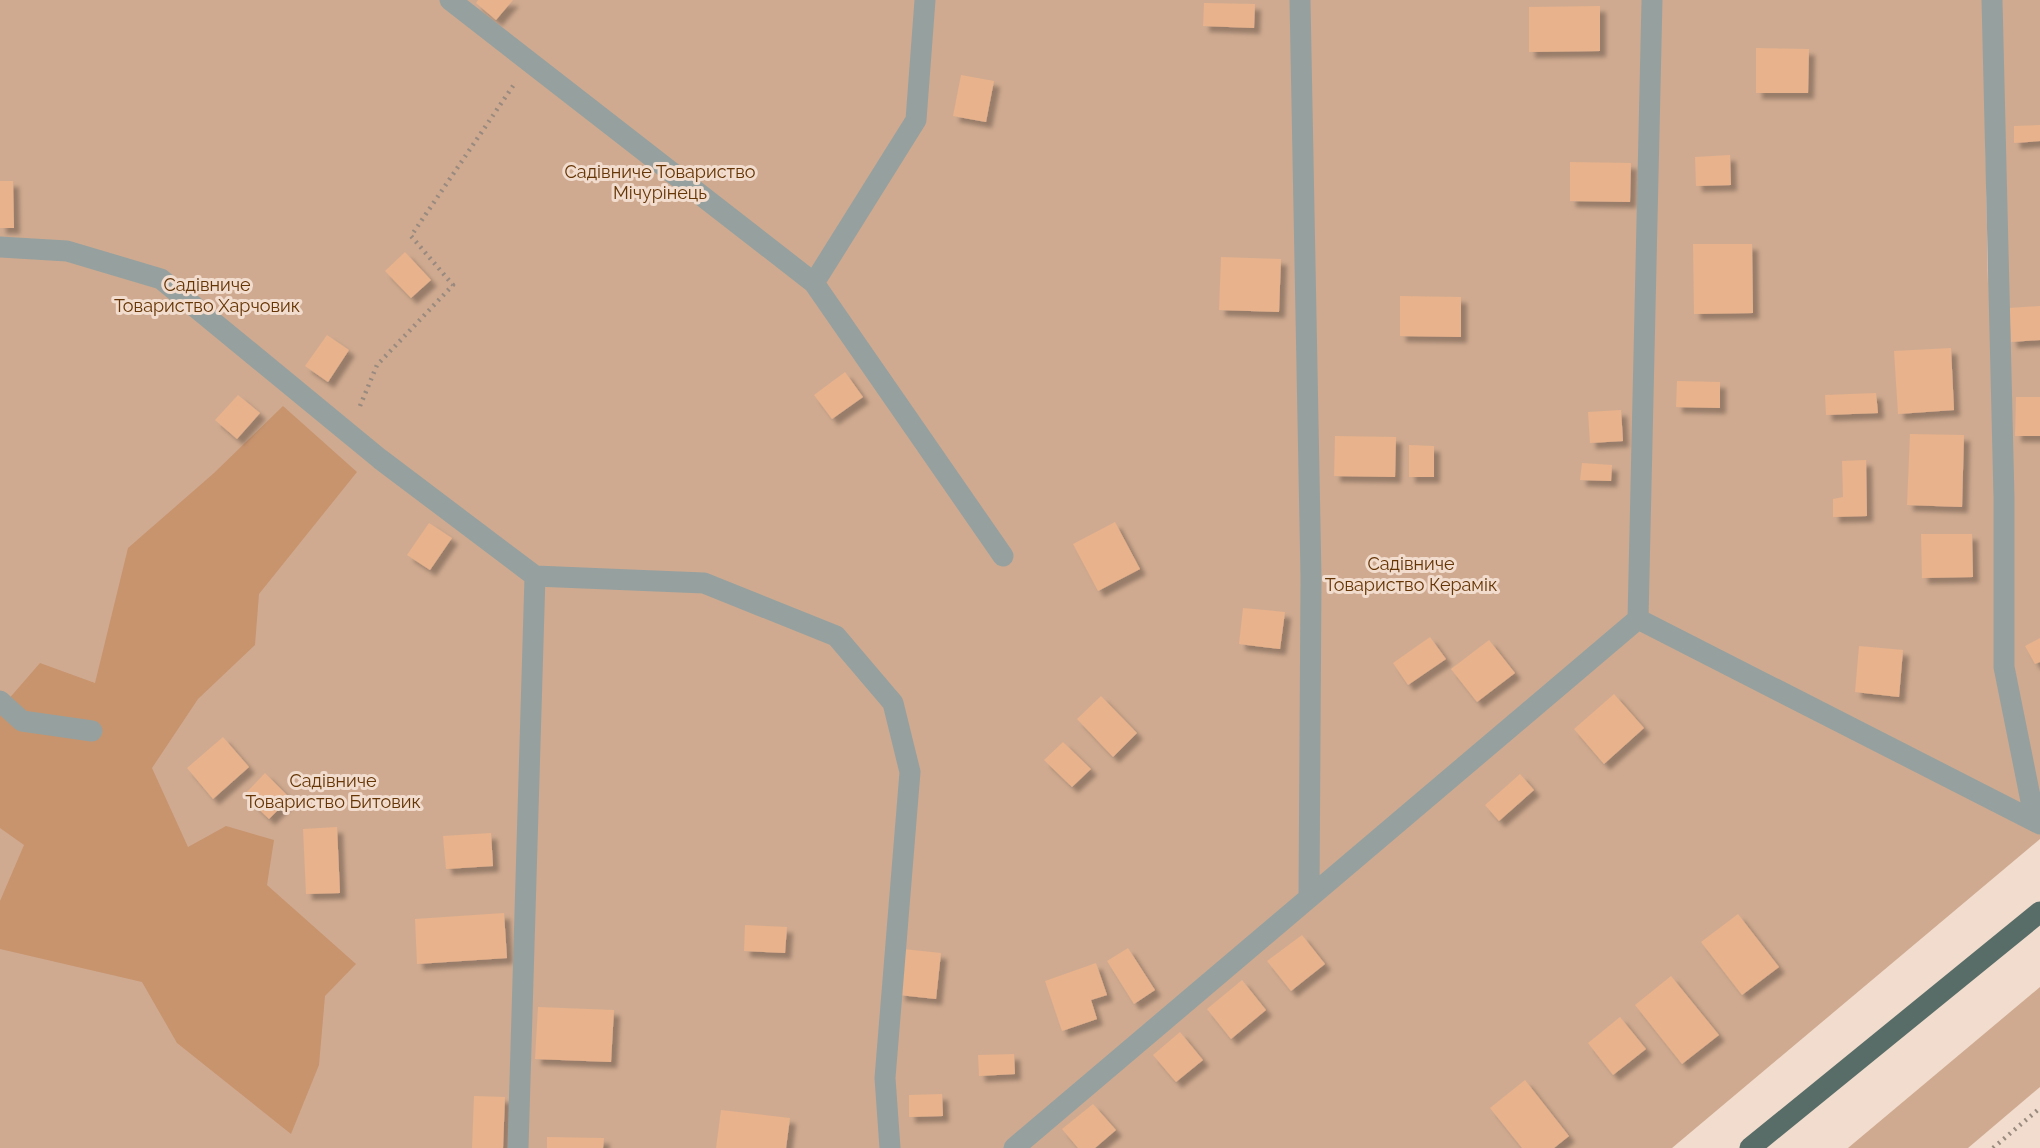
<svg xmlns="http://www.w3.org/2000/svg" width="2040" height="1148" viewBox="0 0 2040 1148" font-family="Raleway,sans-serif">
<style>
.green{fill:#cfaa90}
.forest{fill:#c8946e}
.building{fill:#e8b28c;filter:url(#shadow)}
.lines{fill:none;stroke-linecap:round;stroke-linejoin:round}
.path{stroke:#998a7f;stroke-width:4.5;stroke-dasharray:2 5;stroke-linecap:butt}
.minor{stroke:#96a19f;stroke-width:21}
.major{stroke:#586d68;stroke-width:21}
.labels{text-anchor:middle;stroke-width:6;stroke-linejoin:round;paint-order:stroke}
.park-label{font-size:18px;fill:#663505;stroke:#f1dccd}
</style>
<defs>
<filter id="shadow"><feDropShadow dx="6" dy="6" stdDeviation="2" flood-color="#0004"/></filter>
</defs>
<rect width="100%" height="100%" fill="#f1dccd"/>
<path class="green" d="M0 0H1987L1985 112 1988 284 1989 0H2040V839L1672 1148H0Z
M2040 987V1087L1968 1148H1848Z"/>
<path class="forest" d="M283 406 357 472 259 594 255 645 198 699 152 768 188 847 226 826 274 840 267 885 356 964 325 996 319 1065 291 1134 177 1043 142 982 0 949V901L24 845 0 828V709L40 663 95 683 128 548 214 473Z"/>
<path class="building" d="M478 0H513L496 20 476 3Z
M1204 3 1255 4 1254 28 1203 26Z
M1600 6V51L1529 52V7Z
M1756 48 1809 49 1808 93H1756Z
M961 75 994 81 986 122 953 116Z
M2040 125V141L2014 143V126Z
M1730 155 1731 185 1696 186 1695 157Z
M1570 162 1631 163 1630 202 1570 201Z
M0 181H13L14 228H0Z
M1693 244H1752L1753 313 1694 314Z
M405 252 431 280 411 298 385 271Z
M1221 257 1281 259 1279 312 1219 310Z
M1400 296 1461 297V337L1400 336Z
M2040 306V340L2011 342 2009 308Z
M327 335 349 350 328 382 305 366Z
M1951 348 1954 410 1898 414 1894 351Z
M845 372 863 397 832 419 814 395Z
M1677 381 1720 382V408L1676 407Z
M1876 393 1878 413 1826 415 1825 395Z
M238 395 260 413 237 439 215 420Z
M2016 397H2040V436H2015Z
M1621 410 1623 441 1590 443 1588 412Z
M1910 434 1964 435 1962 507 1907 505Z
M1335 436 1396 437 1395 477 1334 476Z
M1409 445 1434 446V477H1409Z
M1866 460 1867 516 1833 517V499L1843 497 1842 461Z
M1582 463 1612 465 1611 481 1580 480Z
M1115 522 1140 569 1098 591 1073 544Z
M429 523 452 538 430 570 407 555Z
M1921 534H1972L1973 577 1922 578Z
M1243 608 1285 612 1280 649 1239 644Z
M1430 637 1446 659 1408 685 1393 663Z
M2040 638V662L2035 664 2025 646Z
M1489 640 1515 673 1477 702 1451 669Z
M1859 646 1903 650 1899 697 1855 692Z
M1614 694 1644 728 1604 764 1574 729Z
M1101 696 1137 733 1113 757 1077 719Z
M223 737 249 767 213 799 187 768Z
M1063 742 1091 769 1072 787 1044 760Z
M265 773 290 798 269 819 244 795Z
M1520 774 1534 790 1499 821 1485 805Z
M337 827 340 893 306 894 303 829Z
M491 833 493 866 446 869 443 836Z
M504 913 507 958 417 964 415 919Z
M1738 914 1779 967 1742 995 1701 942Z
M745 925 787 927 785 953 744 951Z
M1302 935 1325 964 1291 991 1267 961Z
M1128 948 1155 990 1134 1004 1107 961Z
M903 949 941 953 936 999 899 995Z
M1096 963 1107 995 1091 1000 1097 1019 1062 1031 1045 981Z
M1671 976 1719 1035 1682 1064 1635 1005Z
M1242 980 1266 1010 1231 1039 1207 1009Z
M538 1007 614 1010 611 1062 535 1059Z
M1620 1017 1646 1049 1613 1075 1588 1043Z
M1180 1032 1203 1060 1176 1082 1153 1055Z
M1014 1054 1015 1074 979 1076 978 1055Z
M1525 1080 1569 1136 1554 1148H1522L1490 1108Z
M942 1094 943 1116 909 1117V1095Z
M474 1096 505 1097 503 1148H472Z
M1093 1104 1116 1130 1095 1148H1078L1062 1129Z
M721 1110 790 1118 786 1148H716Z
M547 1137 604 1138 603 1148H547Z"/>
<g class="lines">
<path class="path" d="M360 406 377 365 453 285 411 236 515 83
M1993 1148 2040 1108"/>
<path class="minor" d="M450 0 814 283 1003 556
M1300 0 1311 578 1309 897
M1992 0 2004 498V667L2035 821
M0 247 67 251 161 279 380 459 535 576 704 583 836 636 893 703 910 772 885 1078 890 1148
M814 283 916 120 925 0
M1638 619 1652 0
M0 701 22 721 92 731
M518 1148 535 576
M1014 1148 1638 619 2040 824"/>
<path class="major" d="M1750 1148 2040 912"/>
</g>
<g class="labels">
<g class="park-label">
<text x="660" y="178">Садівниче Товариство<tspan x="660" dy="21">Мічурінець</tspan></text>
<text x="207" y="291">Садівниче<tspan x="207" dy="21">Товариство Харчовик</tspan></text>
<text x="1411" y="570">Садівниче<tspan x="1411" dy="21">Товариство Керамік</tspan></text>
<text x="333" y="787">Садівниче<tspan x="333" dy="21">Товариство Битовик</tspan></text>
</g>
</g>
</svg>
